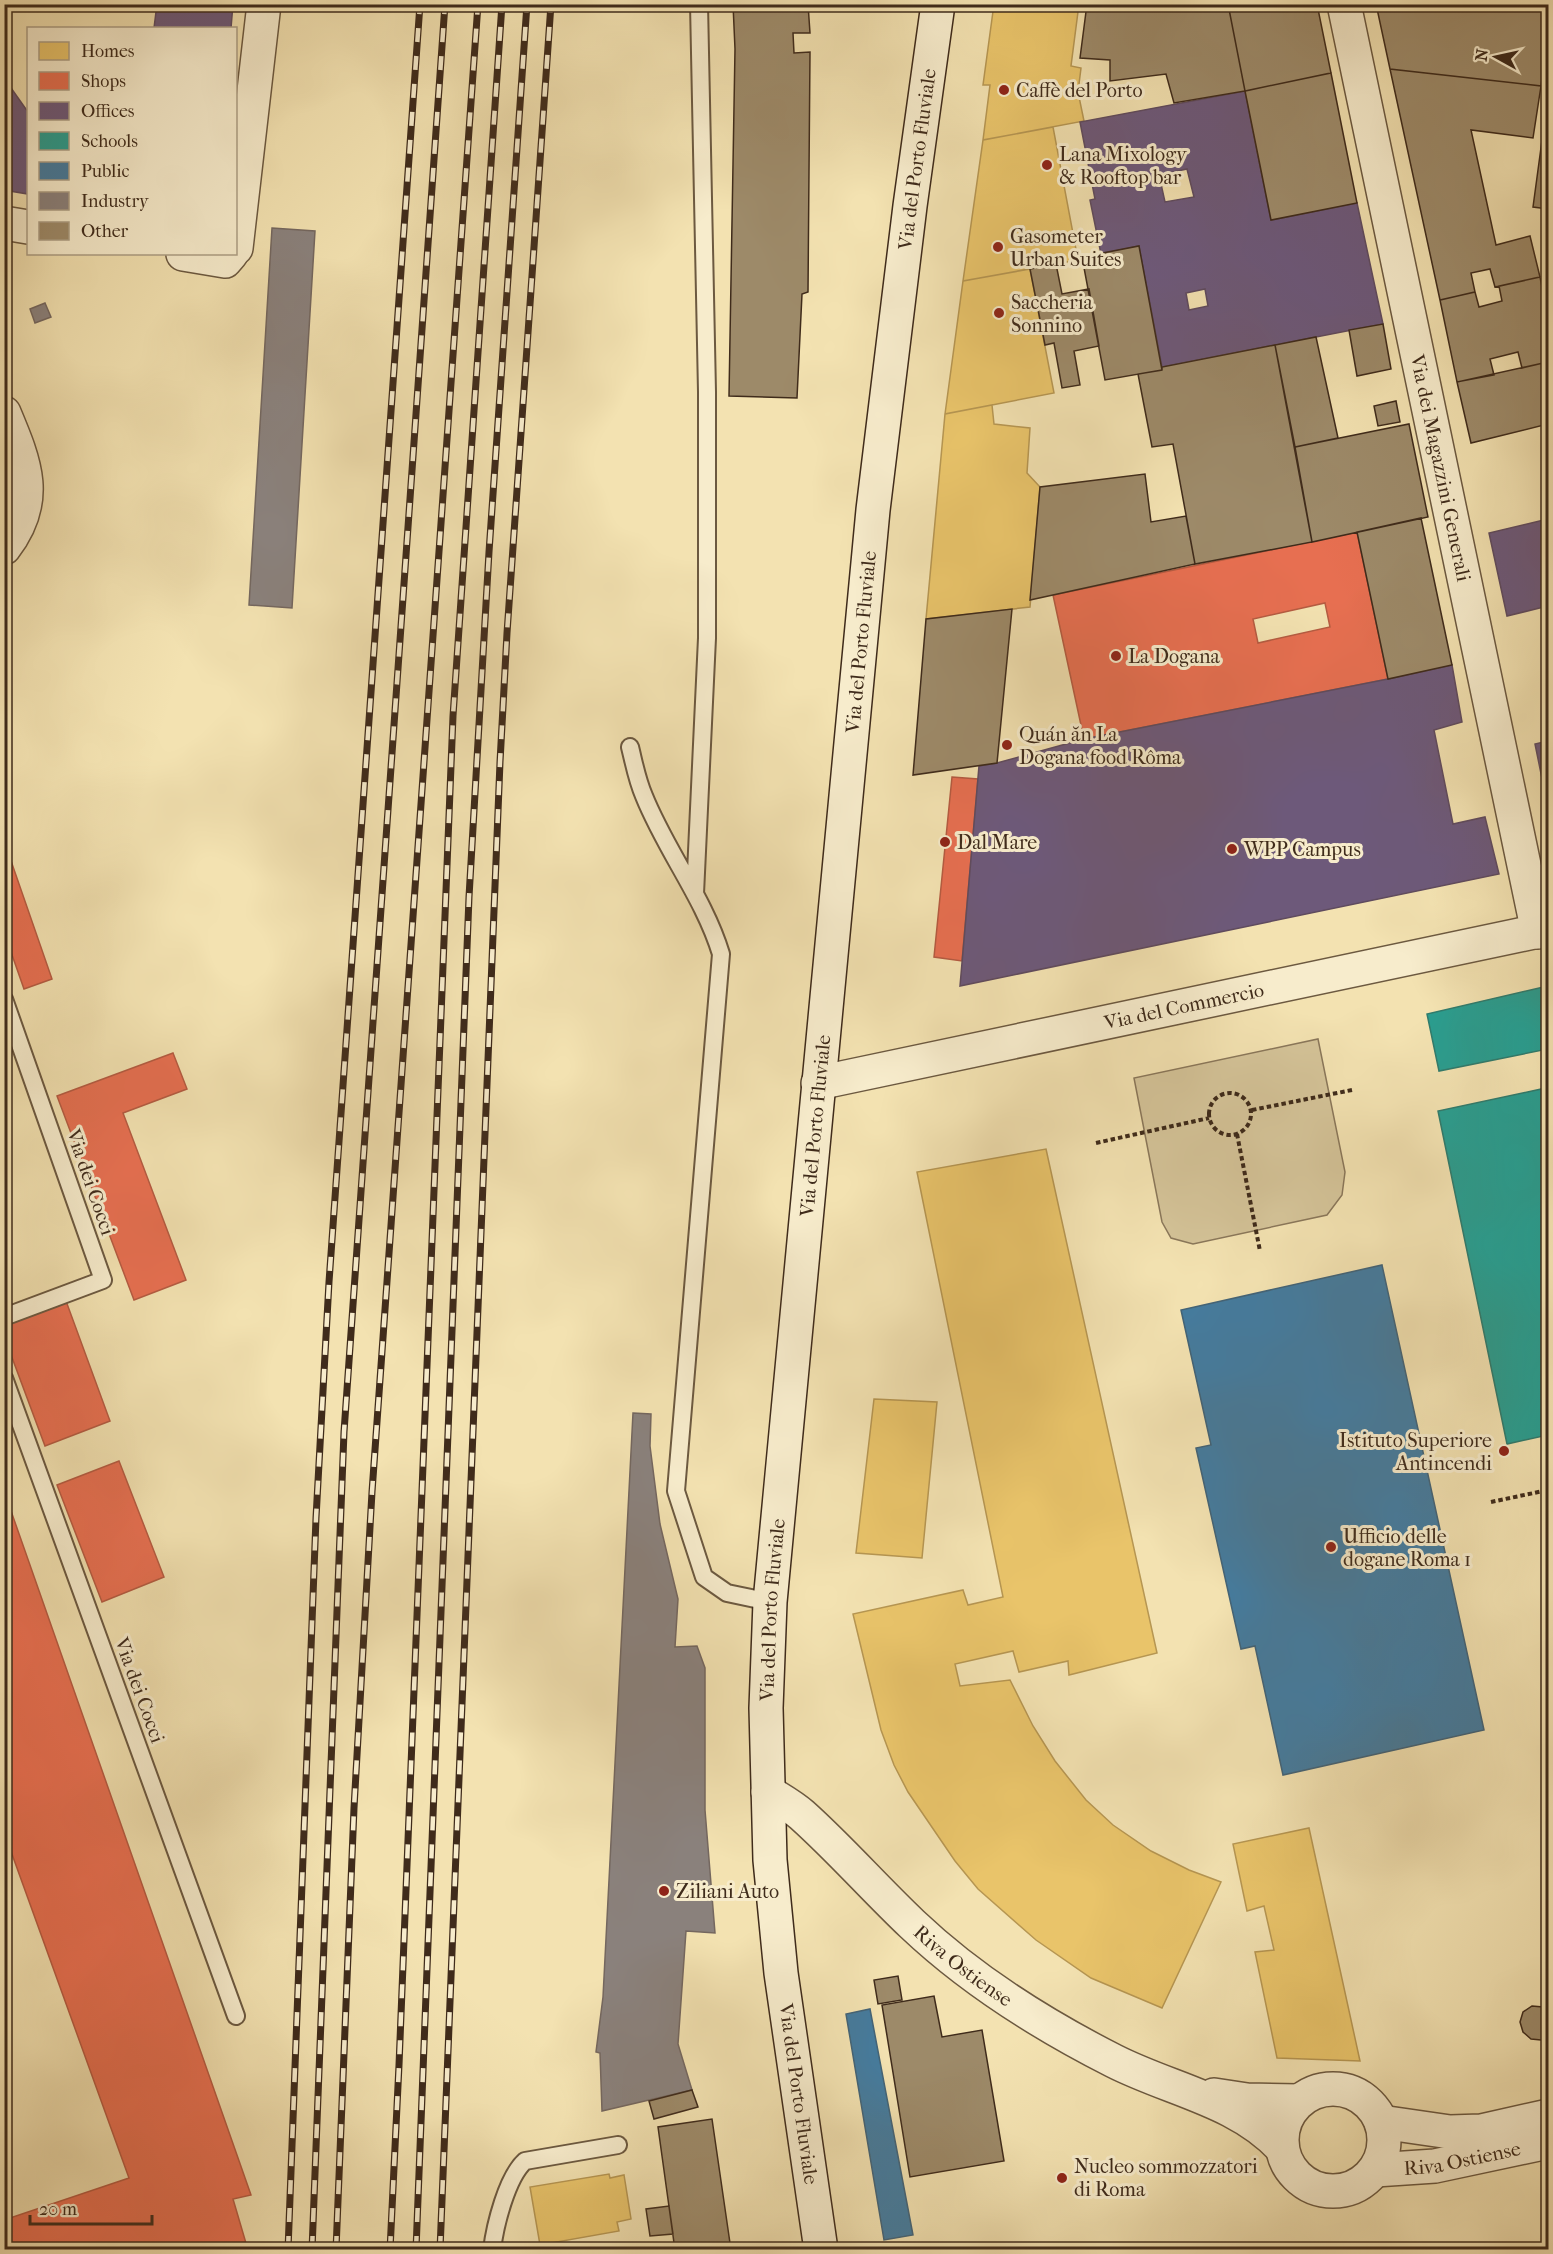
<svg xmlns="http://www.w3.org/2000/svg" width="1553" height="2254" viewBox="0 0 1553 2254" font-family="'IM FELL French Canon',serif">
<style>
.green{fill:#d4c398;stroke:#8a775a;stroke-width:1.5}
.homes{fill:#e9c46a;stroke:#b69652;stroke-width:1.5}
.shops{fill:#e76f51;stroke:#b55b41;stroke-width:1.5;fill-rule:evenodd}
.offices{fill:#6d597a;stroke:#5f4b5e;stroke-width:1.5;fill-rule:evenodd}
.schools{fill:#2a9d8f;stroke:#307b6c;stroke-width:1.5}
.public{fill:#457b9d;stroke:#436376;stroke-width:1.5}
.industry{fill:#8a817c;stroke:#74675f;stroke-width:1.5}
.building{fill:#9d8a69;stroke:#3f2b1b;stroke-width:1.5}
.lines{fill:none;stroke-linecap:round;stroke-linejoin:round}
.lane-casing{stroke:#6c5940;stroke-width:20}
.street-casing{stroke:#6c5940;stroke-width:36}
.secondary-casing{stroke:#3f2b1b;stroke-width:36}
.path{stroke:#3f2b1b;stroke-width:4;stroke-dasharray:4.5 3;stroke-linecap:butt}
.lane{stroke:#f7eccc;stroke-width:16}
.street{stroke:#f7eccc;stroke-width:33}
.secondary{stroke:#f7eccc;stroke-width:33}
.rail-casing{stroke:#3f2b1b;stroke-width:7}
.rail{stroke:#f7eccc;stroke-width:4.5;stroke-dasharray:14;stroke-linecap:butt}
.poi-dot{fill:#8f2418;stroke:#f7eccc;stroke-width:2}
.labels{text-anchor:middle;stroke-width:6;stroke-linejoin:round;paint-order:stroke}
.poi-label{font-size:20px;fill:#3f2b1b;stroke:#f7eccc;text-anchor:start}
.street-label{font-size:20px;fill:#3f2b1b;stroke:#f7eccc}
</style>
<rect width="100%" height="100%" fill="#f3e2b1"/>
<filter id="stains"><feTurbulence type="fractalNoise" baseFrequency=".00333" numOctaves="4"/><feColorMatrix values="0 0 0 0 .2 0 0 0 0 .09 0 0 0 0 .02 0 0 0 .5 -.17"/></filter>
<radialGradient id="worn" r=".72"><stop offset=".6" stop-color="#630" stop-opacity="0"/><stop offset="1" stop-color="#630" stop-opacity=".3"/></radialGradient>
<path class="green" d="M1318 1039 1345 1172 1342 1195 1327 1215 1193 1244 1171 1238 1162 1222 1134 1078Z"/>
<path class="homes" d="M994 4H1079L1071 66 1081 68 1078 92 1084 121 983 140 990 85H983Z
M1053 127 1078 260 963 281 983 140Z
M1030 269 1054 393 945 414 963 281Z
M992 405 994 424 1030 428 1027 473 1040 487 1030 607 926 619 945 414Z
M1046 1149 1157 1653 1069 1675 1068 1661 1019 1672 1013 1651 955 1664 960 1686 1010 1680 1033 1726 1055 1761 1086 1800 1113 1825 1151 1851 1189 1870 1221 1882 1162 2008 1091 1978 1036 1940 978 1889 955 1861 908 1792 894 1765 881 1730 853 1614 963 1590 968 1605 1003 1597 917 1172Z
M874 1399 937 1402 922 1558 856 1553Z
M1309 1828 1360 2061 1277 2058 1255 1952 1274 1950 1264 1906 1247 1911 1233 1844Z
M609 2174 610 2178 624 2175 631 2219 617 2222 619 2231 540 2245 530 2187Z"/>
<path class="shops" d="M1357 532 1388 679 1084 739 1053 595ZM1325 603 1330 627 1258 643 1253 619Z
M952 777 978 779 962 961 934 957Z
M10 858 52 979 24 989 4 932V860Z
M173 1053 187 1089 123 1113 186 1280 134 1300 57 1096Z
M66 1301 110 1421 45 1446 4 1336V1324Z
M119 1461 164 1577 102 1602 57 1485Z
M4 1491 251 2195 233 2199 248 2250H4V2220L129 2178 4 1832Z"/>
<path class="offices" d="M157 4H233L231 28H154Z
M4 78 28 112V194L4 190Z
M1245 91 1271 220 1357 203 1383 324 1162 367 1139 246 1101 254 1090 200 1095 199 1080 122ZM1187 169 1194 197 1165 202 1159 175ZM1205 289 1208 306 1189 310 1186 293Z
M1548 519V606L1507 616 1489 533Z
M1452 665 1462 722 1434 730 1453 824 1485 817 1499 874 960 986 979 766 997 763 1084 739 1388 679Z
M1548 741V808L1535 744Z"/>
<path class="schools" d="M1548 986V1049L1439 1071 1427 1014Z
M1546 1088 1548 1102V1435L1507 1444 1438 1111Z"/>
<path class="public" d="M1382 1265 1484 1730 1283 1775 1255 1646 1241 1649 1196 1448 1211 1445 1181 1310Z
M870 2009 913 2235 884 2240 846 2014Z"/>
<path class="industry" d="M272 228 315 231 292 608 249 605Z
M45 303 51 317 35 323 30 309Z
M633 1413 651 1414 650 1446 660 1524 678 1599 675 1647 697 1646 705 1668V1810L715 1933 686 1931 678 2044 692 2090 602 2111 600 2053 596 2052 603 1997Z"/>
<path class="building" d="M733 4H808L810 33H793L794 53 810 52 808 292 802 294 797 398 729 396 735 49Z
M1087 4H1228L1245 91 1174 103 1166 74 1110 81V60L1080 58Z
M1228 4H1317L1331 73 1245 91Z
M1376 4H1548V35L1541 86 1390 69Z
M1548 35V87L1541 86Z
M1390 69 1541 86 1533 138 1471 130 1496 245 1530 236 1540 277 1495 287 1490 269 1471 273 1475 292 1440 300Z
M1331 73 1357 203 1271 220 1245 91Z
M1545 118H1548V209L1533 207Z
M1139 246 1162 370 1105 380 1082 257Z
M1056 264 1062 294 1089 289 1099 346 1074 351 1080 385 1062 388 1054 343 1045 345 1030 269Z
M1540 277 1548 317V362L1522 368 1518 352 1490 359 1494 375 1457 382 1440 300 1475 292 1479 307 1502 301 1499 286Z
M1383 324 1391 369 1357 376 1349 330Z
M1316 337 1338 438 1295 447 1275 345Z
M1275 345 1312 542 1195 564 1173 444 1152 447 1138 374 1162 370V367Z
M1548 362V424L1471 443 1457 382Z
M1396 401 1400 422 1378 426 1374 406Z
M1409 424 1428 517 1312 542 1295 447Z
M1145 474 1151 522 1186 516 1195 564 1030 600 1040 487Z
M1421 518 1452 665 1388 679 1357 532Z
M1012 609 997 763 913 775 926 619Z
M898 1976 902 2000 878 2004 874 1980Z
M934 1996 942 2037 982 2030 1004 2161 910 2177 882 2005Z
M1532 2006 1543 2007 1548 2011V2035L1541 2040 1531 2039 1523 2032 1520 2022 1523 2012Z
M692 2090 698 2107 654 2119 649 2101Z
M712 2119 731 2250H675L658 2127Z
M669 2206 673 2234 650 2236 646 2209Z"/>
<g class="lines">
<defs>
<path id="lane" d="M630 747C634 763 637 780 644 796 666 851 704 898 721 954L676 1491 704 1577 727 1593 770 1602
M695 894 707 638V392L699 4
M4 999 103 1280 4 1317
M4 1378 236 2016
M492 2250C495 2225 507 2177 525 2161L618 2145"/>
<g id="street">
<path id="s1" d="M1344 4 1538 932"/>
<path d="M4 223 28 227"/>
<path d="M236 248 264 4"/>
<path d="M183 254 225 261 231 254"/>
<path d="M4 413C25 463 41 500 4 548"/>
<path id="s2" d="M818 1083 1548 929"/>
<path id="s3" d="M768 1792C779 1799 792 1806 802 1815 840 1849 874 1888 912 1924 971 1980 1041 2024 1114 2061 1171 2090 1237 2100 1282 2148"/>
<circle cx="1333" cy="2140" r="51"/>
<path d="M1214 2095 1247 2100 1299 2101"/>
<path d="M1381 2122 1450 2132 1481 2131 1548 2116"/>
<path id="s4" d="M1375 2170 1435 2166 1548 2142"/>
</g>
<g id="secondary">
<path id="s5" d="M821 2250 781 1973 770 1860 766 1708 770 1602 873 510 910 206 938 4"/>
</g>
</defs>
<use href="#lane" class="lane-casing"/>
<use href="#street" class="street-casing"/>
<use href="#secondary" class="secondary-casing"/>
<path class="path" d="M1209 1114a21 21 0 1 1 42 0a21 21 0 1 1-42 0Z
M1252 1110 1352 1090
M1237 1134 1260 1251
M1096 1143 1209 1118
M1491 1502 1548 1490"/>
<use href="#lane" class="lane"/>
<use href="#street" class="street"/>
<use href="#secondary" class="secondary"/>
<defs>
<path id="rail" d="M288 2250 316 1518 329 1282 420 4
M312 2250 344 1432 445 4
M336 2250 354 1808 372 1492 478 4
M390 2250 399 2065 453 716 502 4
M416 2250 469 897 489 552 527 4
M440 2250 500 762 507 633 551 4"/>
</defs>
<use href="#rail" class="rail-casing"/>
<use href="#rail" class="rail"/>
</g>
<g class="poi-dot">
<circle cx="1004" cy="90" r="6"/>
<circle cx="1047" cy="165" r="6"/>
<circle cx="998" cy="247" r="6"/>
<circle cx="999" cy="313" r="6"/>
<circle cx="1116" cy="656" r="6"/>
<circle cx="1007" cy="745" r="6"/>
<circle cx="945" cy="842" r="6"/>
<circle cx="1232" cy="849" r="6"/>
<circle cx="1504" cy="1451" r="6"/>
<circle cx="1331" cy="1547" r="6"/>
<circle cx="664" cy="1891" r="6"/>
<circle cx="1062" cy="2178" r="6"/>
</g>
<g class="labels">
<g class="poi-label">
<text x="1016" y="97">Caffè del Porto</text>
<text x="1059" y="161">Lana Mixology<tspan x="1059" dy="23">&amp; Rooftop bar</tspan></text>
<text x="1010" y="243">Gasometer<tspan x="1010" dy="23">Urban Suites</tspan></text>
<text x="1011" y="309">Saccheria<tspan x="1011" dy="23">Sonnino</tspan></text>
<text x="1128" y="663">La Dogana</text>
<text x="1019" y="741">Quán ăn La<tspan x="1019" dy="23">Dogana food Rôma</tspan></text>
<text x="957" y="849">Dal Mare</text>
<text x="1244" y="856">WPP Campus</text>
<text x="1492" y="1447" text-anchor="end">Istituto Superiore<tspan x="1492" dy="23">Antincendi</tspan></text>
<text x="1343" y="1543">Ufficio delle<tspan x="1343" dy="23">dogane Roma 1</tspan></text>
<text x="676" y="1898">Ziliani Auto</text>
<text x="1074" y="2173">Nucleo sommozzatori<tspan x="1074" dy="23">di Roma</tspan></text>
</g>
<g class="street-label">
<text dy="7" stroke="none"><textPath href="#s5" startOffset="2102">Via del Porto Fluviale</textPath></text>
<text dy="7" stroke="none"><textPath href="#s1" startOffset="474">Via dei Magazzini Generali</textPath></text>
<text dy="7" stroke="none"><textPath href="#s5" startOffset="1616">Via del Porto Fluviale</textPath></text>
<text dy="7" stroke="none"><textPath href="#s2" startOffset="374">Via del Commercio</textPath></text>
<text dy="7" stroke="none"><textPath href="#s5" startOffset="1130">Via del Porto Fluviale</textPath></text>
<text transform="translate(91 1182) rotate(71)" y="7">Via dei Cocci</text>
<text dy="7" stroke="none"><textPath href="#s5" startOffset="644">Via del Porto Fluviale</textPath></text>
<text transform="translate(140 1690) rotate(70)" y="7">Via dei Cocci</text>
<text dy="7" stroke="none"><textPath href="#s3" startOffset="262">Riva Ostiense</textPath></text>
<text transform="translate(799 2094) rotate(82)" y="7">Via del Porto Fluviale</text>
<text dy="7" stroke="none"><textPath href="#s4" startOffset="88">Riva Ostiense</textPath></text>
</g>
</g>
<rect width="1553" height="2254" fill="none" stroke="#f3e2b1" stroke-width="24"/>
<rect x="6" y="6" width="1541" height="2242" fill="none" stroke="#3f2b1b" stroke-width="3"/>
<rect x="12" y="12" width="1529" height="2230" fill="none" stroke="#3f2b1b" stroke-width="1.5"/>
<rect x="27" y="27" width="210" height="228" fill="#f7eccc" stroke="#ad9f85" stroke-width="1.5"/>
<rect x="39" y="42" width="30" height="18" fill="#e9c46a" stroke="#ad9f85" stroke-width="1.5"/>
<text x="81" y="57" font-size="18" fill="#3f2b1b">Homes</text>
<rect x="39" y="72" width="30" height="18" fill="#e76f51" stroke="#ad9f85" stroke-width="1.5"/>
<text x="81" y="87" font-size="18" fill="#3f2b1b">Shops</text>
<rect x="39" y="102" width="30" height="18" fill="#6d597a" stroke="#ad9f85" stroke-width="1.5"/>
<text x="81" y="117" font-size="18" fill="#3f2b1b">Offices</text>
<rect x="39" y="132" width="30" height="18" fill="#2a9d8f" stroke="#ad9f85" stroke-width="1.5"/>
<text x="81" y="147" font-size="18" fill="#3f2b1b">Schools</text>
<rect x="39" y="162" width="30" height="18" fill="#457b9d" stroke="#ad9f85" stroke-width="1.5"/>
<text x="81" y="177" font-size="18" fill="#3f2b1b">Public</text>
<rect x="39" y="192" width="30" height="18" fill="#8a817c" stroke="#ad9f85" stroke-width="1.5"/>
<text x="81" y="207" font-size="18" fill="#3f2b1b">Industry</text>
<rect x="39" y="222" width="30" height="18" fill="#9d8a69" stroke="#ad9f85" stroke-width="1.5"/>
<text x="81" y="237" font-size="18" fill="#3f2b1b">Other</text>
<g transform="translate(1496 57) rotate(278)" stroke="#f7eccc" stroke-width="4.5" paint-order="stroke">
<path d="M0-4.5L10 22L0 15L-10 22Z" fill="#3f2b1b"/>
<text y="-9" font-size="16" font-weight="bold" text-anchor="middle" fill="#3f2b1b">N</text>
</g>
<path d="M30 2215v9h122v-9" fill="none" stroke="#3f2b1b" stroke-width="3"/>
<text x="39" y="2215" font-size="18" fill="#3f2b1b" stroke="#f7eccc" stroke-width="4.5" paint-order="stroke">20 m</text>
<rect width="100%" height="100%" filter="url(#stains)"/>
<rect width="100%" height="100%" fill="url(#worn)"/>
</svg>
